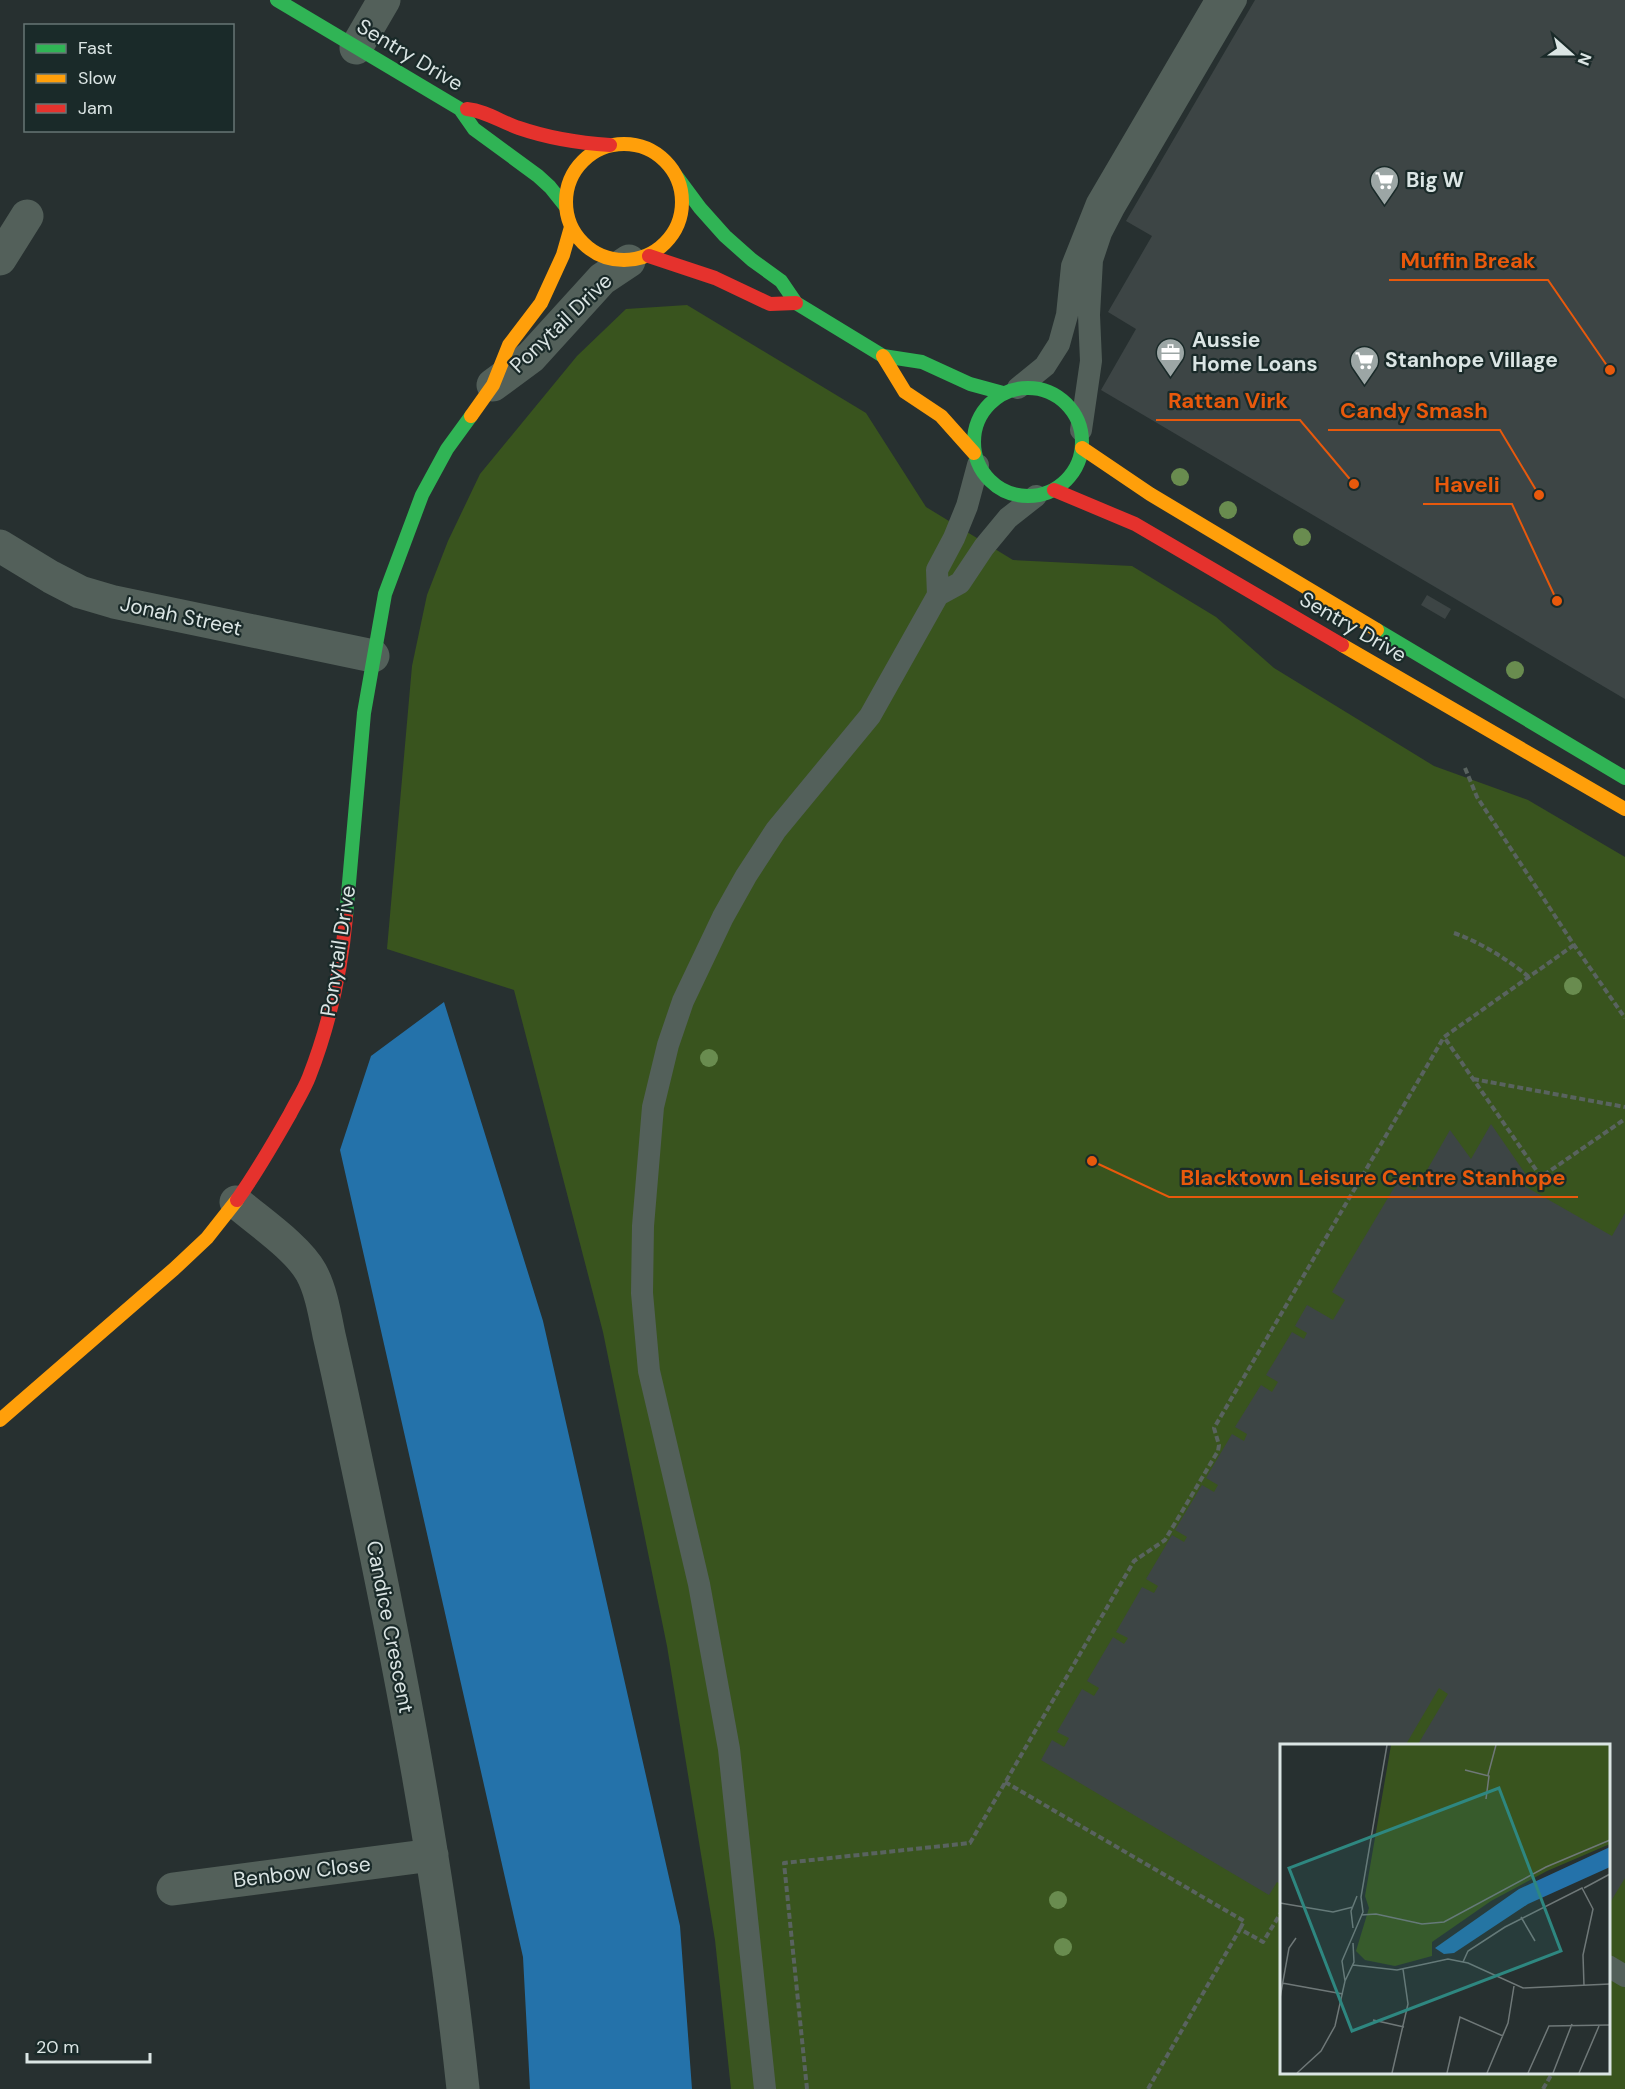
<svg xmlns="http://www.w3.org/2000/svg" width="1625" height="2089" viewBox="0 0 1625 2089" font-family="'DM Sans',sans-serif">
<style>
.green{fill:#39541e;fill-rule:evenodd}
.water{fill:#2472aa}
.building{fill:#3d4545}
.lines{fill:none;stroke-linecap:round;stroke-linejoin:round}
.path{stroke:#59635f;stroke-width:4;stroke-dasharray:6 3;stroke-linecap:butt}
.lane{stroke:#53605a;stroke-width:22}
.street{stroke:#53605a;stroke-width:33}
.fast{stroke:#30b455;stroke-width:14}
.slow{stroke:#ff9f0a;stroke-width:14}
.jam{stroke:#e5322d;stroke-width:14}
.tree{fill:#698c4f}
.labels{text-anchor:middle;stroke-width:4.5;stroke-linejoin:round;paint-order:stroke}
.street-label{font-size:21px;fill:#dbe5e4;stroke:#1a2a29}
.poi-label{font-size:21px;font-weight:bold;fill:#dbe5e4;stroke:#1a2a29;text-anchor:start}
.inset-road{fill:none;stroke:#6f7878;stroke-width:1.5}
.view{fill:#2e8780;fill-opacity:0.15;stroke:#2e8780;stroke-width:3}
.inset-edge{fill:none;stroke:#dbe5e4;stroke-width:3}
.leader{fill:none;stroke:#e8590c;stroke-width:2}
.callout-dot{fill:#e8590c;stroke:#1a2a29;stroke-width:2}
.callout-label{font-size:22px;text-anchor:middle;font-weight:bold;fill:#e8590c;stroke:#1a2a29;stroke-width:4.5;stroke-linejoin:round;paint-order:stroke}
</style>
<rect width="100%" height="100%" fill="#273030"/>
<path class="green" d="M687 305 866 413 926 507 1013 560 1132 566 1216 617 1274 668 1434 766 1528 800 1625 857V2089H731L715 1940 667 1646 603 1332 514 990 387 949 412 666 427 595 448 541 480 474 577 356 626 309ZM1282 1746H1608V2072H1282Z"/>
<path class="water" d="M444 1002 543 1321 680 1926 692 2089H530L523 1957 340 1150 371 1056Z"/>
<path class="building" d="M1255 0H1625V699L1101 390 1136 329 1108 312 1152 236 1126 221Z
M1427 595 1451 609 1445 619 1421 605Z
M1491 1124 1529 1179 1521 1184 1612 1236 1625 1213V1878L1608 1906V1746H1417L1448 1694 1439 1688 1405 1746H1282V1885L1277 1882 1269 1895 1041 1760 1052 1740 1064 1747 1069 1738 1057 1732 1082 1689 1094 1696 1099 1688 1087 1681 1113 1637 1124 1644 1128 1638 1116 1632 1142 1587 1154 1593 1158 1586 1146 1579 1172 1535 1184 1542 1187 1537 1175 1530 1202 1485 1214 1492 1218 1485 1206 1478 1232 1434 1244 1441 1247 1434 1235 1427 1261 1385 1272 1392 1278 1382 1266 1375 1292 1332 1304 1339 1307 1333 1295 1326 1307 1305 1333 1320 1345 1300 1332 1292 1398 1181 1415 1191 1450 1130 1471 1159Z"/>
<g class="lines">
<path class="path" d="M1465 768 1477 797 1574 945 1625 1018
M1454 933C1480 942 1507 959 1529 977
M1574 945 1444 1037 1541 1177 1625 1119
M1473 1079 1625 1107
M1005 1782 1244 1921 1240 1929
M807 2089 784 1863 970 1843 1134 1561 1165 1540 1218 1451 1219 1445 1214 1428 1444 1037
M1148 2089 1240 1929 1263 1942 1282 1911
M1543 2089 1553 2072"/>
<path class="lane" d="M1018 388 1045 366 1059 344 1067 315 1072 266 1097 203 1216 0
M1081 430 1091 361 1089 315 1092 260 1101 233 1114 208 1236 0
M938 595 960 583 984 547 1008 518 1036 496
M1608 1966 1625 1976
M765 2089 729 1749 699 1584 649 1371 642 1293 643 1226 653 1107 668 1045 683 1001 723 917 746 876 776 830 870 716 938 595 937 570 954 538 967 506 978 465"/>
<path class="street" d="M356 48 384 0
M0 259 27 216
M493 385 531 357 602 279 629 261
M0 546 51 577 80 592 114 602 373 656
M236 1202C258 1221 297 1247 311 1272 321 1290 325 1315 329 1335 339 1378 348 1421 357 1464 401 1670 441 1879 463 2089
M173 1889 432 1855"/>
<path class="fast" d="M277 0 460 109 474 129 538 176 550 187 566 207
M677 177 700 208 725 236 752 260 781 281 796 303 883 356 922 362 970 384 1003 393
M974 442a54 54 0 1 1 108 0a54 54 0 1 1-108 0Z
M1377 630 1625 778
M346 917 364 713 385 594 422 495 447 449 471 416"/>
<path class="slow" d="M566 202a58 58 0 1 1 116 0a58 58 0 1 1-116 0Z
M883 356 905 392 941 416 974 453
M471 416 493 385 509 345 541 303 563 255 571 227
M1082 448 1150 494 1377 630
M1342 645 1625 809
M0 1420 174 1269 207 1238 237 1200"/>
<path class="jam" d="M467 109C486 111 501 122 519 128 548 138 579 143 610 145
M649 256 715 278 770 304 796 303
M1054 490 1135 524 1342 645
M237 1200C257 1172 273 1144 290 1114 296 1102 304 1090 309 1077 329 1026 341 972 346 917"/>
</g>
<g class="tree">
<circle cx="1180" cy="477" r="9"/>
<circle cx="1228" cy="510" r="9"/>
<circle cx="1302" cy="537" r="9"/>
<circle cx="1515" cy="670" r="9"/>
<circle cx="1573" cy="986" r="9"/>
<circle cx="709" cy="1058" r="9"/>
<circle cx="1058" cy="1900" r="9"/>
<circle cx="1063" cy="1947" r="9"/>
</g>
<defs>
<symbol id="supermarket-pin" viewBox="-11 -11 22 30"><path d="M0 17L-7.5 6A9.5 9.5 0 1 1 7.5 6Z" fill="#9ca6a5" stroke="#1a2a29"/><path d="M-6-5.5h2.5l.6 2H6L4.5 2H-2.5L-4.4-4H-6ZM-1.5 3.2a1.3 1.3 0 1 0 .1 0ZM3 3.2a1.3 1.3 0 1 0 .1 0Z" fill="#fff"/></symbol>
<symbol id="office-pin" viewBox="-11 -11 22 30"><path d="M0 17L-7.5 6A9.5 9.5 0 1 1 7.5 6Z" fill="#9ca6a5" stroke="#1a2a29"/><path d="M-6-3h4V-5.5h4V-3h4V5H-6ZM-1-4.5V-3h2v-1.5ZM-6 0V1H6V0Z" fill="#fff"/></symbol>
</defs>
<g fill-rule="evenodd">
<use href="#supermarket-pin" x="1368" y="164" width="33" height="45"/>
<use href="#office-pin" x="1154" y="336" width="33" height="45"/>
<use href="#supermarket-pin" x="1348" y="344" width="33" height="45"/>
</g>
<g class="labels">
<g class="street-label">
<text transform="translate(410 55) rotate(31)" y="7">Sentry Drive</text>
<text transform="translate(561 323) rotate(-44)" y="7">Ponytail Drive</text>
<text transform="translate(181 616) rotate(12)" y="7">Jonah Street</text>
<text transform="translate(1353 627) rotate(30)" y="7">Sentry Drive</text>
<text transform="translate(338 951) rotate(-81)" y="7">Ponytail Drive</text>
<text transform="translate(390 1627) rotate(79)" y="7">Candice Crescent</text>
<text transform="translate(302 1872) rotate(-7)" y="7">Benbow Close</text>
</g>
<g class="poi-label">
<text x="1406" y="187">Big W</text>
<text x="1192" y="347">Aussie<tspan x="1192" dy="24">Home Loans</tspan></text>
<text x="1385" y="367">Stanhope Village</text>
</g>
</g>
<g transform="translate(1280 1744)">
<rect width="330" height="330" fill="#273030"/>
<path d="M111 1H330V100L267 127 211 157 152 198V212L115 222 85 216 76 207 89 164 85 152Z" fill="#39541e"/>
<path d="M330 103V123L248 160 174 209 164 210 155 204 239 145Z" fill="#2472aa"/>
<path class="inset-road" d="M185 26 209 32 206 55M208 31 216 1M304 144 330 130M0 159 53 168 73 163M81 171 96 170 142 180 164 178 266 123 330 96M241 173 255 197M73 184 71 167 77 152M183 218 188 207 225 183 302 144 313 165 303 211 304 242M73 221 117 226 168 215 188 219 243 244 330 240M65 237 62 217 83 168 81 153 107 1M2 239 63 250M0 254 9 204 16 194M93 276 124 283M17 329 41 307 55 282 65 237 74 218 73 199M112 329 128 260 123 225M167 329 180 273 223 292M207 329 228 279 234 242M248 329 269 282 330 281M273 329 292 280M299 329 319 282"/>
<path class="view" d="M219 44 281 207 72 287 9 124Z"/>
<rect width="330" height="330" class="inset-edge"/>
</g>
<path class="leader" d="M1610 370L1548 280H1389M1354 484L1300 420H1156M1539 495L1500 430H1328M1557 601L1512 504H1423M1092 1161L1169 1197H1578"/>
<g class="callout-dot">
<circle cx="1610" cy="370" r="6"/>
<circle cx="1354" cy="484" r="6"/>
<circle cx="1539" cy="495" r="6"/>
<circle cx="1557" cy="601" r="6"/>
<circle cx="1092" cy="1161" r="6"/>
</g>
<g class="callout-label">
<text x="1468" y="268">Muffin Break</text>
<text x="1228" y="408">Rattan Virk</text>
<text x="1414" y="418">Candy Smash</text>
<text x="1467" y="492">Haveli</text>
<text x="1373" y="1185">Blacktown Leisure Centre Stanhope</text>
</g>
<rect x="24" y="24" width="210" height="108" fill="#1a2a29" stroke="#677574" stroke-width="1.5"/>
<rect x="36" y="44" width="30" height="9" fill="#30b455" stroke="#677574" stroke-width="1.5"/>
<text x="78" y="54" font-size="18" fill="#dbe5e4">Fast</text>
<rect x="36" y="74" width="30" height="9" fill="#ff9f0a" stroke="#677574" stroke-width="1.5"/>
<text x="78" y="84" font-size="18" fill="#dbe5e4">Slow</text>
<rect x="36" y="104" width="30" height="9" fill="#e5322d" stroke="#677574" stroke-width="1.5"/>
<text x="78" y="114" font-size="18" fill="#dbe5e4">Jam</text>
<g transform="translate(1571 54) rotate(111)" stroke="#1a2a29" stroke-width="4.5" paint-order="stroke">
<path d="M0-4.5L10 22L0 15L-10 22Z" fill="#dbe5e4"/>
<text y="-9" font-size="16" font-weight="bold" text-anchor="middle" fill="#dbe5e4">N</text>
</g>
<path d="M27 2053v9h123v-9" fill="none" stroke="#dbe5e4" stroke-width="3"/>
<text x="36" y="2053" font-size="18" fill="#dbe5e4" stroke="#1a2a29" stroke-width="4.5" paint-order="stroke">20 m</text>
</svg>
